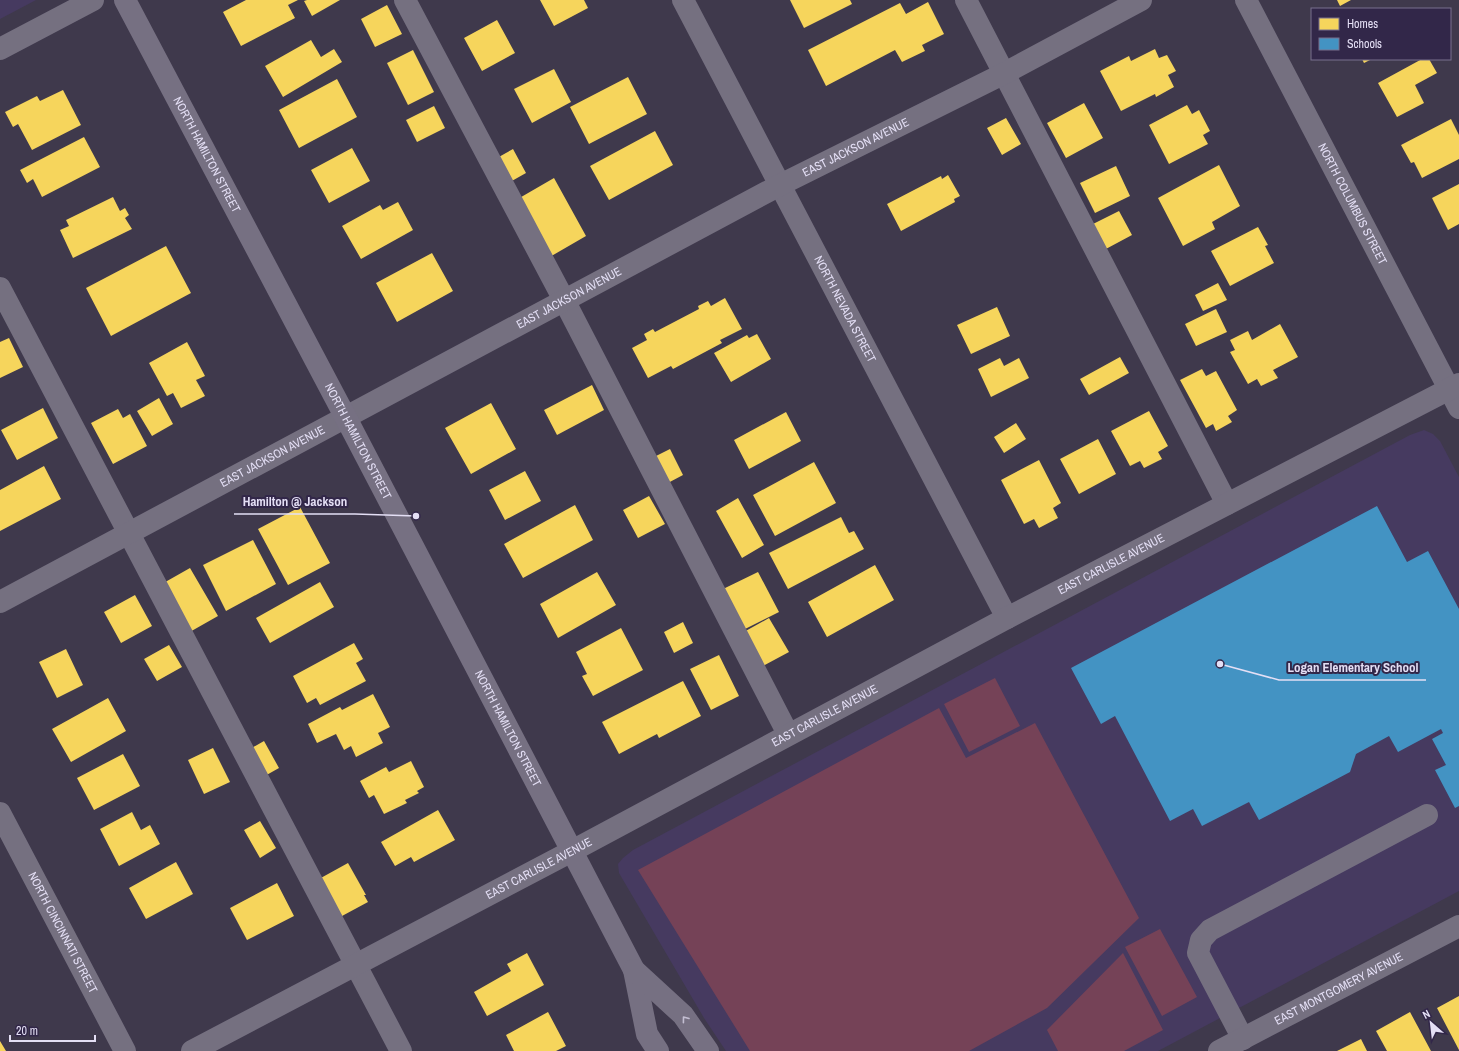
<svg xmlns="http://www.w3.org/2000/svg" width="1459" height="1051" viewBox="0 0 1459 1051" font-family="'Archivo Narrow',sans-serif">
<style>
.built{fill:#463a60}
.green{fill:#754257}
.homes{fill:#f6d55c}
.schools{fill:#4393c3}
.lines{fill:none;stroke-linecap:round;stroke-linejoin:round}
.minor{stroke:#757080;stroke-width:22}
.major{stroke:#767082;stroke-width:22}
.oneway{stroke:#c3bed2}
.labels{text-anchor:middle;stroke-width:4;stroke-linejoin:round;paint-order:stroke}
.street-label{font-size:12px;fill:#e4dff5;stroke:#322749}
.leader{fill:none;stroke:#e4dff5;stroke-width:1.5}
.callout-dot{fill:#e4dff5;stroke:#322749;stroke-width:1.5}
.callout-label{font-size:13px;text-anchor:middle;font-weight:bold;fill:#e4dff5;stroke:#322749;stroke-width:4;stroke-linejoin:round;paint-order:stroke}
</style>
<rect width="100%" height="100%" fill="#3f394c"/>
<path class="built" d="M0 0H36L0 19Z
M1424 430 1433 434 1440 441 1459 477V891L1158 1051H726L704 1018 619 873 618 864 623 858 633 850 1410 435Z"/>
<path class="green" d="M995 678 1020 726 969 752 944 704Z
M939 708 966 758 1035 723 1139 918 1047 1008 969 1051H750L638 870Z
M1160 929 1197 997 1162 1016 1125 947Z
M1123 953 1163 1030 1124 1051H1058L1047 1030Z"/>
<path class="homes" d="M246 0H298L288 5 295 18 241 46 223 12Z
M307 0H340L312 16 304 1Z
M540 0H584L588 8 554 26Z
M790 0H850L852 4 804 28Z
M1337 0H1351L1340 6Z
M928 2 944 34 922 45 925 51 902 62 895 50 826 86 808 50 900 3 906 14Z
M387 5 402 34 375 47 361 19Z
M497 20 515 53 482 71 464 38Z
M311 40 321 57 334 49 342 62 283 97 265 66Z
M1155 49 1159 58 1167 55 1176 71 1168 75 1174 87 1156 97 1155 94 1121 111 1100 71 1129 56 1131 61Z
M413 50 434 92 408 105 387 63Z
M1362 59H1372L1364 63Z
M1422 59H1429L1437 73 1415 85 1424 103 1397 117 1378 83Z
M554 69 571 102 532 123 514 89Z
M628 77 647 114 589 144 570 107Z
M337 79 357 117 299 148 279 110Z
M63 90 81 125 32 150 18 124 13 127 5 112 37 96 40 101Z
M1084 103 1103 138 1066 158 1047 123Z
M1187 105 1192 114 1199 110 1210 131 1203 135 1208 144 1169 164 1149 125Z
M434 106 445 128 417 142 406 120Z
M1006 118 1021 144 1002 155 987 128Z
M1451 119 1459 135V159L1422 178 1414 162 1411 163 1401 145Z
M655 131 673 165 609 200 590 166Z
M84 137 100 167 42 197 33 179 27 183 20 170Z
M352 148 370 181 329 203 311 170Z
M513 149 526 173 510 182 497 158Z
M1219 165 1240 206 1212 222 1215 229 1183 246 1158 198Z
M1116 166 1130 196 1095 213 1080 183Z
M948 175 960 196 954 199 955 202 901 231 887 204 941 176 942 179Z
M554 178 586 236 548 258 516 200Z
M1459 184V224L1448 230 1432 198Z
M113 197 120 211 125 208 129 215 125 218 132 229 73 258 60 230 69 226 66 220Z
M398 202 413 230 361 259 342 226 380 205 383 210Z
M1119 211 1132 235 1104 250 1091 225Z
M1258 227 1268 245 1265 246 1274 263 1230 286 1211 251Z
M166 246 191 293 111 336 86 288Z
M432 253 453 291 397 322 376 283Z
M1218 283 1227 300 1203 311 1195 295Z
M725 298 742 329 720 340 722 343 673 369 671 366 648 378 632 348 647 340 644 334 653 329 655 332 699 309 698 306 708 301 711 306Z
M997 307 1010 336 971 354 957 325Z
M1216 309 1227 332 1196 346 1185 324Z
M1280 324 1298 357 1273 370 1278 378 1261 386 1257 379 1248 384 1230 352 1235 350 1230 340 1248 331 1252 340Z
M757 334 771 359 731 382 714 353 747 335 749 338Z
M9 338 23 367 0 378V342Z
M187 342 205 376 196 380 205 396 181 408 173 393 167 396 149 363Z
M1120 357 1129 373 1089 395 1080 379Z
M1000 358 1004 366 1019 358 1029 378 991 397 978 369Z
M1202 369 1206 376 1216 371 1237 410 1228 416 1232 422 1216 431 1213 424 1206 428 1180 380Z
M592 385 604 410 557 435 544 410Z
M159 398 173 424 152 436 137 411Z
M491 403 516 449 471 474 445 428Z
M43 408 58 438 17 460 1 430Z
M118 409 123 418 130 414 147 446 113 464 91 423Z
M1149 411 1168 446 1158 452 1162 459 1144 468 1140 461 1130 466 1111 431Z
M786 412 801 441 749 469 734 440Z
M1016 423 1026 439 1004 453 994 437Z
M1098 439 1116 474 1079 494 1060 459Z
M670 449 683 475 666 484 652 458Z
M1039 460 1061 503 1053 508 1058 518 1039 528 1034 519 1024 524 1001 480Z
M814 462 836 503 775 536 753 495Z
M44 466 61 499 0 531V490Z
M525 471 541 501 505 520 489 490Z
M649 496 665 524 638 538 623 510Z
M738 498 764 545 742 558 716 511Z
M575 505 593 540 523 578 504 544Z
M300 507 330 563 288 585 258 529Z
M841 517 849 533 854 531 864 549 788 589 769 553Z
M253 540 276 584 226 611 203 565Z
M875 565 894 600 827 637 808 602Z
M190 568 218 616 188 633 160 585Z
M597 572 616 605 558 638 540 604Z
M758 572 779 612 741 631 721 590Z
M320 582 334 607 270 643 256 618Z
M135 595 152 626 121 643 104 612Z
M769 618 789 652 761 667 742 633Z
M683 622 693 643 674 653 664 632Z
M621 628 643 670 593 696 582 676 587 674 576 652Z
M354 643 363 659 356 663 366 681 320 705 316 698 307 703 293 676Z
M169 645 182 667 157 681 144 659Z
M66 649 83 685 57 698 39 662Z
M719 655 739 696 711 710 690 669Z
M683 681 701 716 659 738 657 734 619 754 602 722Z
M373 694 390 727 378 733 383 743 356 757 351 746 344 750 336 734 317 743 308 724 340 707 342 710Z
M108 698 126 731 71 762 52 729Z
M264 741 279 768 263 777 248 750Z
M213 748 230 782 204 794 188 760Z
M123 754 140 786 94 810 77 778Z
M411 761 424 787 417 791 419 793 405 800 407 803 384 814 374 795 369 798 360 781 386 767 389 772Z
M438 810 455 840 414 862 411 857 395 866 381 842Z
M132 812 141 830 150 825 160 844 119 866 100 829Z
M260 821 276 848 260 858 244 830Z
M176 862 193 894 146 919 129 888Z
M348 863 366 895H364L368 902 342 916 319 879Z
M277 883 294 916 247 940 230 908Z
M527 953 544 985 487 1016 474 992 511 971 507 964Z
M1459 996V1050L1437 1008Z
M548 1012 566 1046 556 1051H514L506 1035Z
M1410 1012 1431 1051H1387L1376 1031Z
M1361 1039 1367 1051H1337Z
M0 1041 6 1051H0Z"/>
<path class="schools" d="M1377 506 1407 562 1428 551 1459 609V806L1455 808 1435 770 1446 765 1432 739 1443 733 1441 729 1398 752 1389 736 1356 754 1350 772 1259 820 1249 802 1202 826 1193 809 1170 821 1115 716 1101 724 1071 668Z"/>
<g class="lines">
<g class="minor">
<path d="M405 0 564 300 788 734"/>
<path id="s1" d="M683 0 1007 618"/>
<path d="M966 0 1227 504"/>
<path id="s2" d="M1246 0 1459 408"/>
<path d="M0 49 93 0"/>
<path d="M0 288 401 1051"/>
<path id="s3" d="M0 602 780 185 1005 73 1141 0"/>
<path id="s4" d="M0 813 125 1051"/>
<path d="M1243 1039 1198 953 1201 940 1210 930 1427 815"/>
<path id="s5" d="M192 1051 572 851 1007 618 1459 384"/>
<path id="s6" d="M1219 1051 1459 926"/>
</g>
<g class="major">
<path id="s7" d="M125 0 346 418 634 970 647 1034 658 1051"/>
<path d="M634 970 683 1015 708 1051"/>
</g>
</g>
<defs><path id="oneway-chevron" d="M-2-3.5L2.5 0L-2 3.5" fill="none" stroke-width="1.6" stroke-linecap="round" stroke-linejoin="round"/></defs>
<use class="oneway" href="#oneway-chevron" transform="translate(685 1019) rotate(-127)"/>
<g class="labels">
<g class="street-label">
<text dy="4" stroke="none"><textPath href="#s3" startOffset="969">EAST JACKSON AVENUE</textPath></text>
<text dy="4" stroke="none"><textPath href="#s7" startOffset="175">NORTH HAMILTON STREET</textPath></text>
<text dy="4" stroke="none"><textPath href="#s2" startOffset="230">NORTH COLUMBUS STREET</textPath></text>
<text dy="4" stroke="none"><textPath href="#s3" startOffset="645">EAST JACKSON AVENUE</textPath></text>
<text dy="4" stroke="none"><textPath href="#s1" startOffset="349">NORTH NEVADA STREET</textPath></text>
<text dy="4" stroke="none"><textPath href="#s7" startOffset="499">NORTH HAMILTON STREET</textPath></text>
<text dy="4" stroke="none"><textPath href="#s3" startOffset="309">EAST JACKSON AVENUE</textPath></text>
<text dy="4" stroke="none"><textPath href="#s5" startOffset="1040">EAST CARLISLE AVENUE</textPath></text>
<text dy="4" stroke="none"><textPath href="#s5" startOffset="716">EAST CARLISLE AVENUE</textPath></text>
<text dy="4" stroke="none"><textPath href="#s7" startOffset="823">NORTH HAMILTON STREET</textPath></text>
<text dy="4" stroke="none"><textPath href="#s5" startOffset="392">EAST CARLISLE AVENUE</textPath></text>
<text dy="4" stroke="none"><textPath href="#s4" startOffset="135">NORTH CINCINNATI STREET</textPath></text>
<text dy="4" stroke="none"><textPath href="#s6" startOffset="135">EAST MONTGOMERY AVENUE</textPath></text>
</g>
</g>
<path class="leader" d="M416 516L355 514H234M1220 664L1279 680H1426"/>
<g class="callout-dot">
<circle cx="416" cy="516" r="4"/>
<circle cx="1220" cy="664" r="4"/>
</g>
<g class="callout-label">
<text x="295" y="506">Hamilton @ Jackson</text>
<text x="1353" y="672">Logan Elementary School</text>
</g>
<rect x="1311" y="8" width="140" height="52" fill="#322749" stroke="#79718e"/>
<rect x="1319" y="18" width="20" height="12" fill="#f6d55c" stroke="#79718e"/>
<text x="1347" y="28" font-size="12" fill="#e4dff5">Homes</text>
<rect x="1319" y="38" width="20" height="12" fill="#4393c3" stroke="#79718e"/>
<text x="1347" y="48" font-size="12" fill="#e4dff5">Schools</text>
<g transform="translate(1431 1023) rotate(332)" stroke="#322749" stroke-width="3" paint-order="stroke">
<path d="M0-3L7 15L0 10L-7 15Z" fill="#e4dff5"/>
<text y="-6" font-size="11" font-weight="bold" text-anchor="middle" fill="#e4dff5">N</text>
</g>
<path d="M10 1035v6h85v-6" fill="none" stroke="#e4dff5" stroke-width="2"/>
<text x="16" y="1035" font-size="12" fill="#e4dff5" stroke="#322749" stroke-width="3" paint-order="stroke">20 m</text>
</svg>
